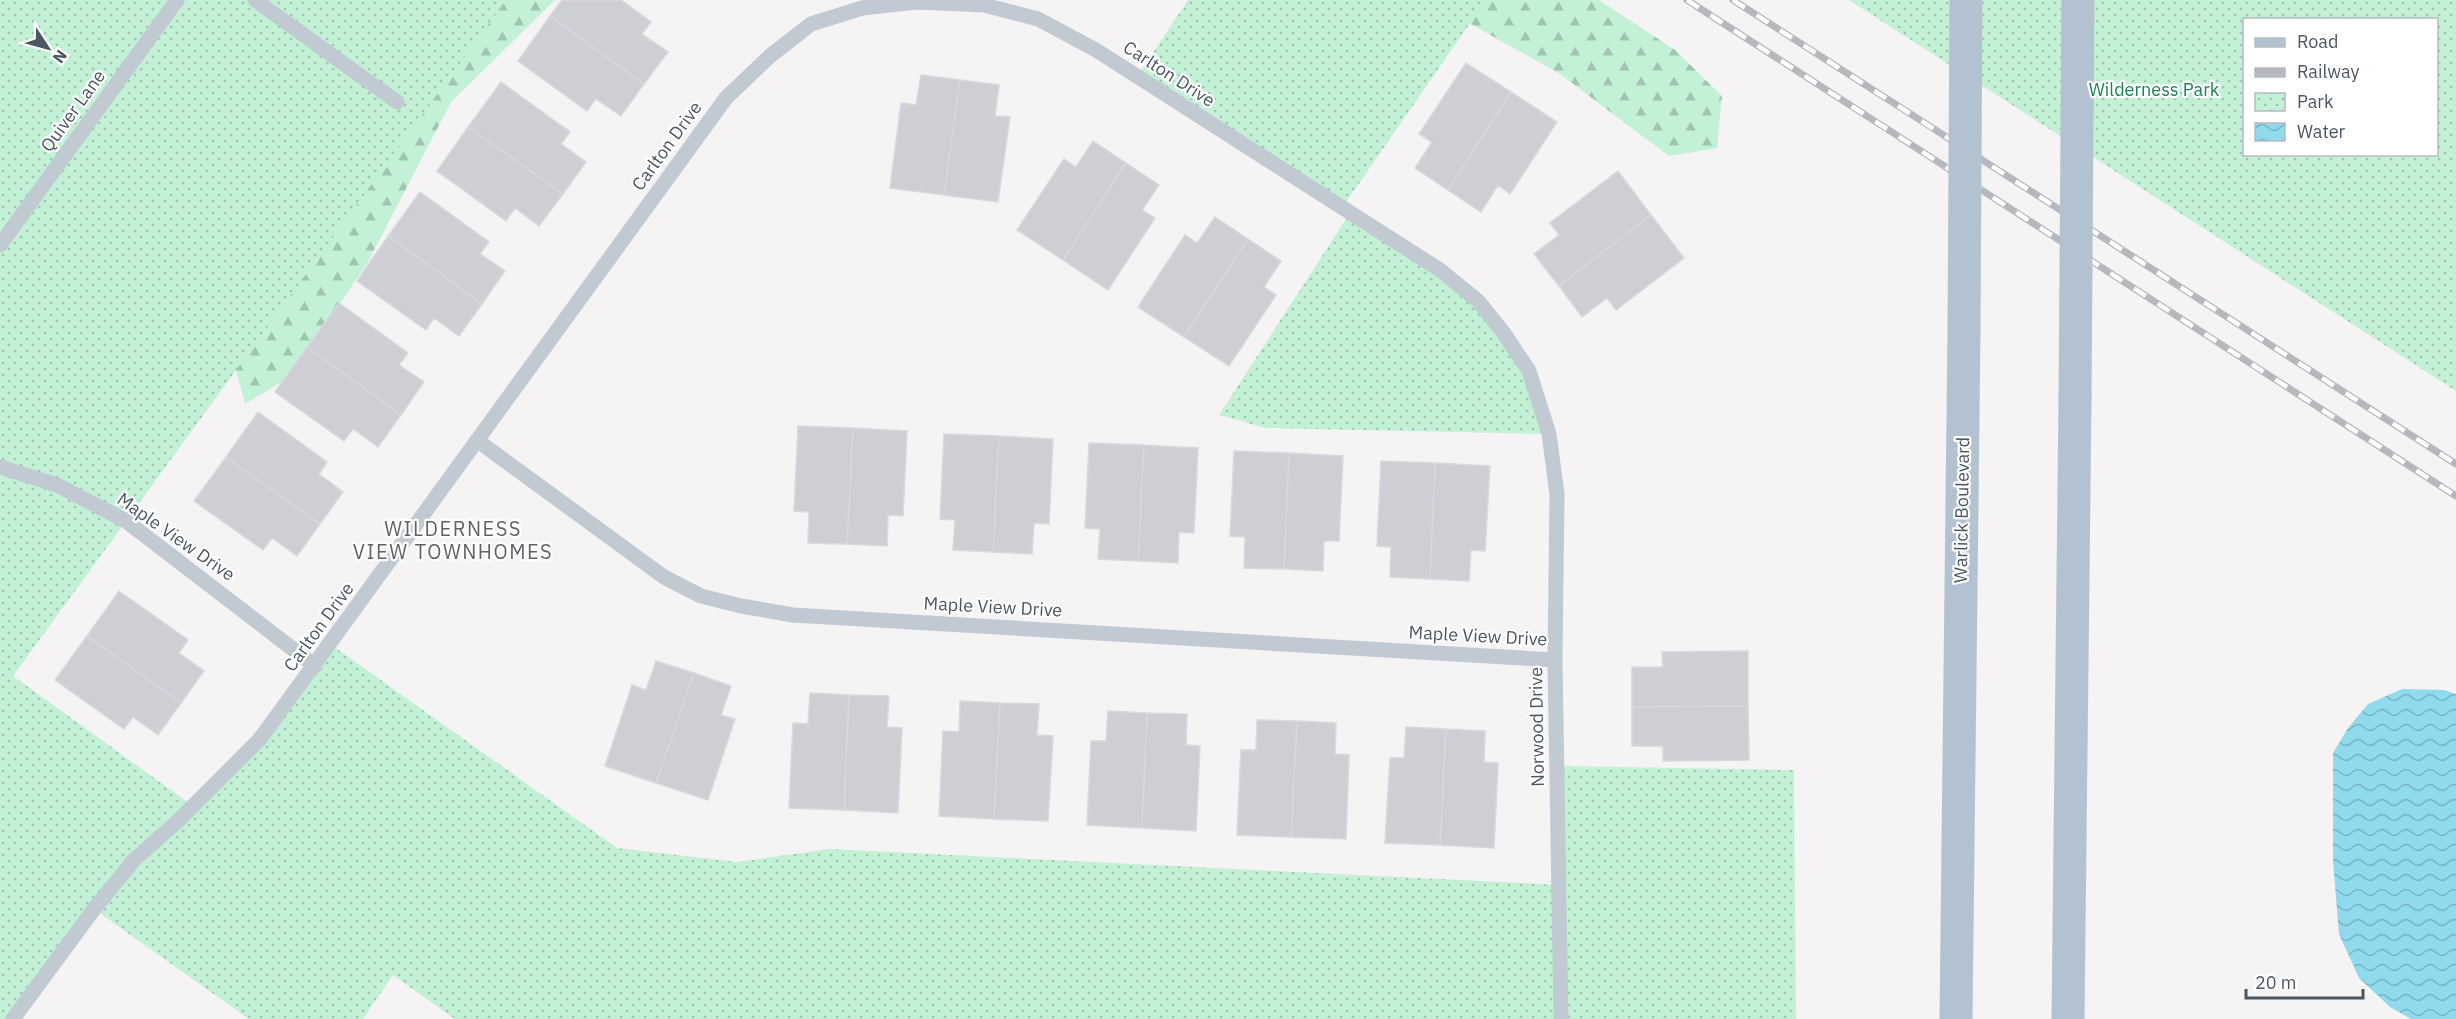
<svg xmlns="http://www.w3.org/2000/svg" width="2456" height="1019" viewBox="0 0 2456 1019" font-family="'IBM Plex Sans',sans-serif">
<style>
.forest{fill:url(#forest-firs)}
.park{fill:url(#park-dots);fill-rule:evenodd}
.water{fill:url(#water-waves)}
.building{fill:#cdcfd5;stroke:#d7d9de;stroke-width:1.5}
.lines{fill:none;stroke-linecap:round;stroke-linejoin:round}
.lane{stroke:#c1cad2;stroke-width:15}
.primary{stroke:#b3c2d1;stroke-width:33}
.rail-casing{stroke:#b5b8bd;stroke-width:7}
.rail{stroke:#fff;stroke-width:4.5;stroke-dasharray:14;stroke-linecap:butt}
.primary-bridge{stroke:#b3c2d1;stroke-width:33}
.labels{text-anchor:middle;stroke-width:4.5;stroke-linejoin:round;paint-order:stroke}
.street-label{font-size:18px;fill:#4a5661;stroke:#fff}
.park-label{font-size:18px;fill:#17864f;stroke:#fff}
.neighbourhood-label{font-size:20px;letter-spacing:1.5px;fill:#5f6368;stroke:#fff}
</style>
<defs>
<pattern id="forest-firs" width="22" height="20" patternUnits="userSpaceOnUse" patternTransform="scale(1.5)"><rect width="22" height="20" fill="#c3f1d5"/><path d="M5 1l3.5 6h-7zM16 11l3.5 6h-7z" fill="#a0c6b0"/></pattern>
<pattern id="park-dots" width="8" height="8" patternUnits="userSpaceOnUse" patternTransform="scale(1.5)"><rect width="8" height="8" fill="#c3f1d5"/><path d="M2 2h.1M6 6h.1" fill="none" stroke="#a0c6b0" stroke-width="1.8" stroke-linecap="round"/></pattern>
<pattern id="water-waves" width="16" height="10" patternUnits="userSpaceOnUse" patternTransform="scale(1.5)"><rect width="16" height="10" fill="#90daee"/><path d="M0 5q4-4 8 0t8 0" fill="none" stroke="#78b4c4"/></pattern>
</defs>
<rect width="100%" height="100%" fill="#f5f3f3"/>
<path class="forest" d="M450 0H555L451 102 368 262 290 377 245 404 231 351Z
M1436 0H1599L1675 50 1722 96 1717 148 1669 156 1560 74 1444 9Z"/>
<path class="park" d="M0 0H506L13 676 193 806 330 644 617 848 738 862 830 849 1560 885 1558 766 1794 770 1796 1019H455L393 975 363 1019H249L94 909 13 1019H0Z
M1188 0H1486L1342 208 1137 77Z
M1849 0H2456V391L2391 349ZM2244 20H2436V154H2244Z
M1350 213 1478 301 1529 371 1549 434 1266 428 1219 415Z"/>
<path class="water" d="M2402 689 2444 690 2456 694V1019H2411L2390 1007 2359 978 2339 934 2333 861V753L2348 728 2368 704Z"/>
<path class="building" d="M562 0H621L651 22 642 34 668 52 644 84 550 16Z
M550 16 644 84 621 116 596 99 587 111 518 61Z
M1466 63 1511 92 1448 190 1415 168 1432 142 1419 134Z
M921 75 960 80 944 195 890 188 901 103 916 105Z
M960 80 999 85 995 116 1010 117 998 202 944 195Z
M501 82 570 132 561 144 586 162 563 194 468 127Z
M1511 92 1557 122 1510 194 1498 185 1481 212 1448 190Z
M468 127 563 194 539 226 515 208 506 221 437 171Z
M1093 141 1126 163 1063 260 1017 230 1064 159 1076 167Z
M1126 163 1159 185 1142 210 1155 218 1108 290 1063 260Z
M1618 171 1651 215 1559 286 1534 254 1559 235 1550 223Z
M420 192 489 242 480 254 505 271 482 304 388 236Z
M1651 215 1684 258 1616 310 1607 298 1582 317 1559 286Z
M1215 217 1248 239 1184 337 1138 307 1185 235 1197 243Z
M388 236 482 304 459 336 434 318 426 330 357 281Z
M1248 239 1281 261 1264 287 1276 295 1229 366 1184 337Z
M339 303 408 353 399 365 424 382 401 415 307 347Z
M307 347 401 415 378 447 353 429 344 441 275 392Z
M258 412 327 462 319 474 343 492 320 524 226 457Z
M798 426 853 428 847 544 808 543 809 512 794 511Z
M853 428 907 431 903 516 888 515 887 546 847 544Z
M944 434 999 436 993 552 953 550 955 520 940 519Z
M999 436 1053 439 1049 524 1034 523 1032 554 993 552Z
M1089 443 1144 445 1138 561 1098 559 1100 529 1085 528Z
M1144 445 1198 448 1194 533 1179 532 1178 563 1138 561Z
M1234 451 1289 453 1284 569 1244 568 1245 537 1230 536Z
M1289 453 1343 456 1339 541H1324L1323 571 1284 569Z
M226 457 320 524 297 556 272 538 263 550 194 501Z
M1381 461 1435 463 1430 579 1390 577 1391 547 1377 546Z
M1435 463 1490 466 1485 551 1471 550 1469 581 1430 579Z
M119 591 188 640 179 653 204 671 181 703 87 636Z
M87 636 181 703 158 735 133 717 124 729 55 680Z
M1748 651V706L1632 707V667H1663L1662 652Z
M656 661 694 673 656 783 605 766 632 685 646 690Z
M694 673 731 686 721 715 735 719 708 800 656 783Z
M810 693 849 695 844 810 789 808 793 723 808 724Z
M849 695 889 696 887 727 902 728 898 813 844 810Z
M960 701 1000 703 994 819 939 816 943 731 959 732Z
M1000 703 1039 704 1037 735 1053 736 1048 821 994 819Z
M1748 706 1749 760 1663 761V746H1632V707Z
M1108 711 1147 713 1142 828 1087 825 1091 741H1106Z
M1147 713 1187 714 1186 745 1200 746 1196 831 1142 828Z
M1257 720 1297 721 1291 837 1237 835 1241 750H1256Z
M1297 721 1336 723 1335 754 1349 755 1346 839 1291 837Z
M1406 727 1446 729 1440 845 1385 843 1390 758H1404Z
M1446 729 1485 731 1484 762 1498 763 1494 848 1440 845Z"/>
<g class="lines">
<path class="lane" d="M255 0 397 102
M0 245 177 0
M478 441 664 577 701 596 741 606 793 615 1555 660
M0 467 57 485 126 521 315 666
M13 1019 94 909 134 860 179 820 260 739 726 98 770 56 811 24 862 8 917 2 984 5 1038 19 1096 50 1440 270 1478 301 1503 332 1529 371 1549 434 1557 494 1555 660 1561 1019"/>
<path class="primary" d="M1956 1019 1964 328
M2068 1019 2075 398"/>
<defs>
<path id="rail" d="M1687 0 2456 496
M1733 0 2456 464"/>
</defs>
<use href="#rail" class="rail-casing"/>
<use href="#rail" class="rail"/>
<path class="primary-bridge" d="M1964 328 1966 0
M2075 398 2078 0"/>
</g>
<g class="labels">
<g class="street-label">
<text transform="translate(1169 74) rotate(33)" y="6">Carlton Drive</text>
<text transform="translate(73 111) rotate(-54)" y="6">Quiver Lane</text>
<text transform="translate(667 146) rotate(-54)" y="6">Carlton Drive</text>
<text transform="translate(1962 510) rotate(-89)" y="6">Warlick Boulevard</text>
<text transform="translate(176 537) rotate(35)" y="6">Maple View Drive</text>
<text transform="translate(993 607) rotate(3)" y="6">Maple View Drive</text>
<text transform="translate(319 627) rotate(-54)" y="6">Carlton Drive</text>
<text transform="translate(1478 636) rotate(3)" y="6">Maple View Drive</text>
<text transform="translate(1537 727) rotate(-91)" y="6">Norwood Drive</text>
</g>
<g class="park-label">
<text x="2154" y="96">Wilderness Park</text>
</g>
<g class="neighbourhood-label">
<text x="453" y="536">WILDERNESS<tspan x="453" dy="23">VIEW TOWNHOMES</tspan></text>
</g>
</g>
<rect x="2243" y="18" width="195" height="138" fill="#ffffff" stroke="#b7bbc0" stroke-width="1.5"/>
<rect x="2255" y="38" width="30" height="9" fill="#b3c2d1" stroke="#b7bbc0" stroke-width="1.5"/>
<text x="2297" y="48" font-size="18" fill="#4a5661">Road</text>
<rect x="2255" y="68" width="30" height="9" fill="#b5b8bd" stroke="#b7bbc0" stroke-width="1.5"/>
<text x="2297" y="78" font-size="18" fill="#4a5661">Railway</text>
<rect x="2255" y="93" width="30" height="18" fill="url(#park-dots)" stroke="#b7bbc0" stroke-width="1.5"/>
<text x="2297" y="108" font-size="18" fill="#4a5661">Park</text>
<rect x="2255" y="123" width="30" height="18" fill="url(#water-waves)" stroke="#b7bbc0" stroke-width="1.5"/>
<text x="2297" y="138" font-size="18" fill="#4a5661">Water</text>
<g transform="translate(48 48) rotate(126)" stroke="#ffffff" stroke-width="4.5" paint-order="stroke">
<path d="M0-4.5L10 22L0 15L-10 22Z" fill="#4a5661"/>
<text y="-9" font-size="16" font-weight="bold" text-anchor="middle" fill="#4a5661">N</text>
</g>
<path d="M2246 989v9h117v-9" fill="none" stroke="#4a5661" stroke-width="3"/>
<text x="2255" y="989" font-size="18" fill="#4a5661" stroke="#ffffff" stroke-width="4.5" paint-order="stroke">20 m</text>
</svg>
